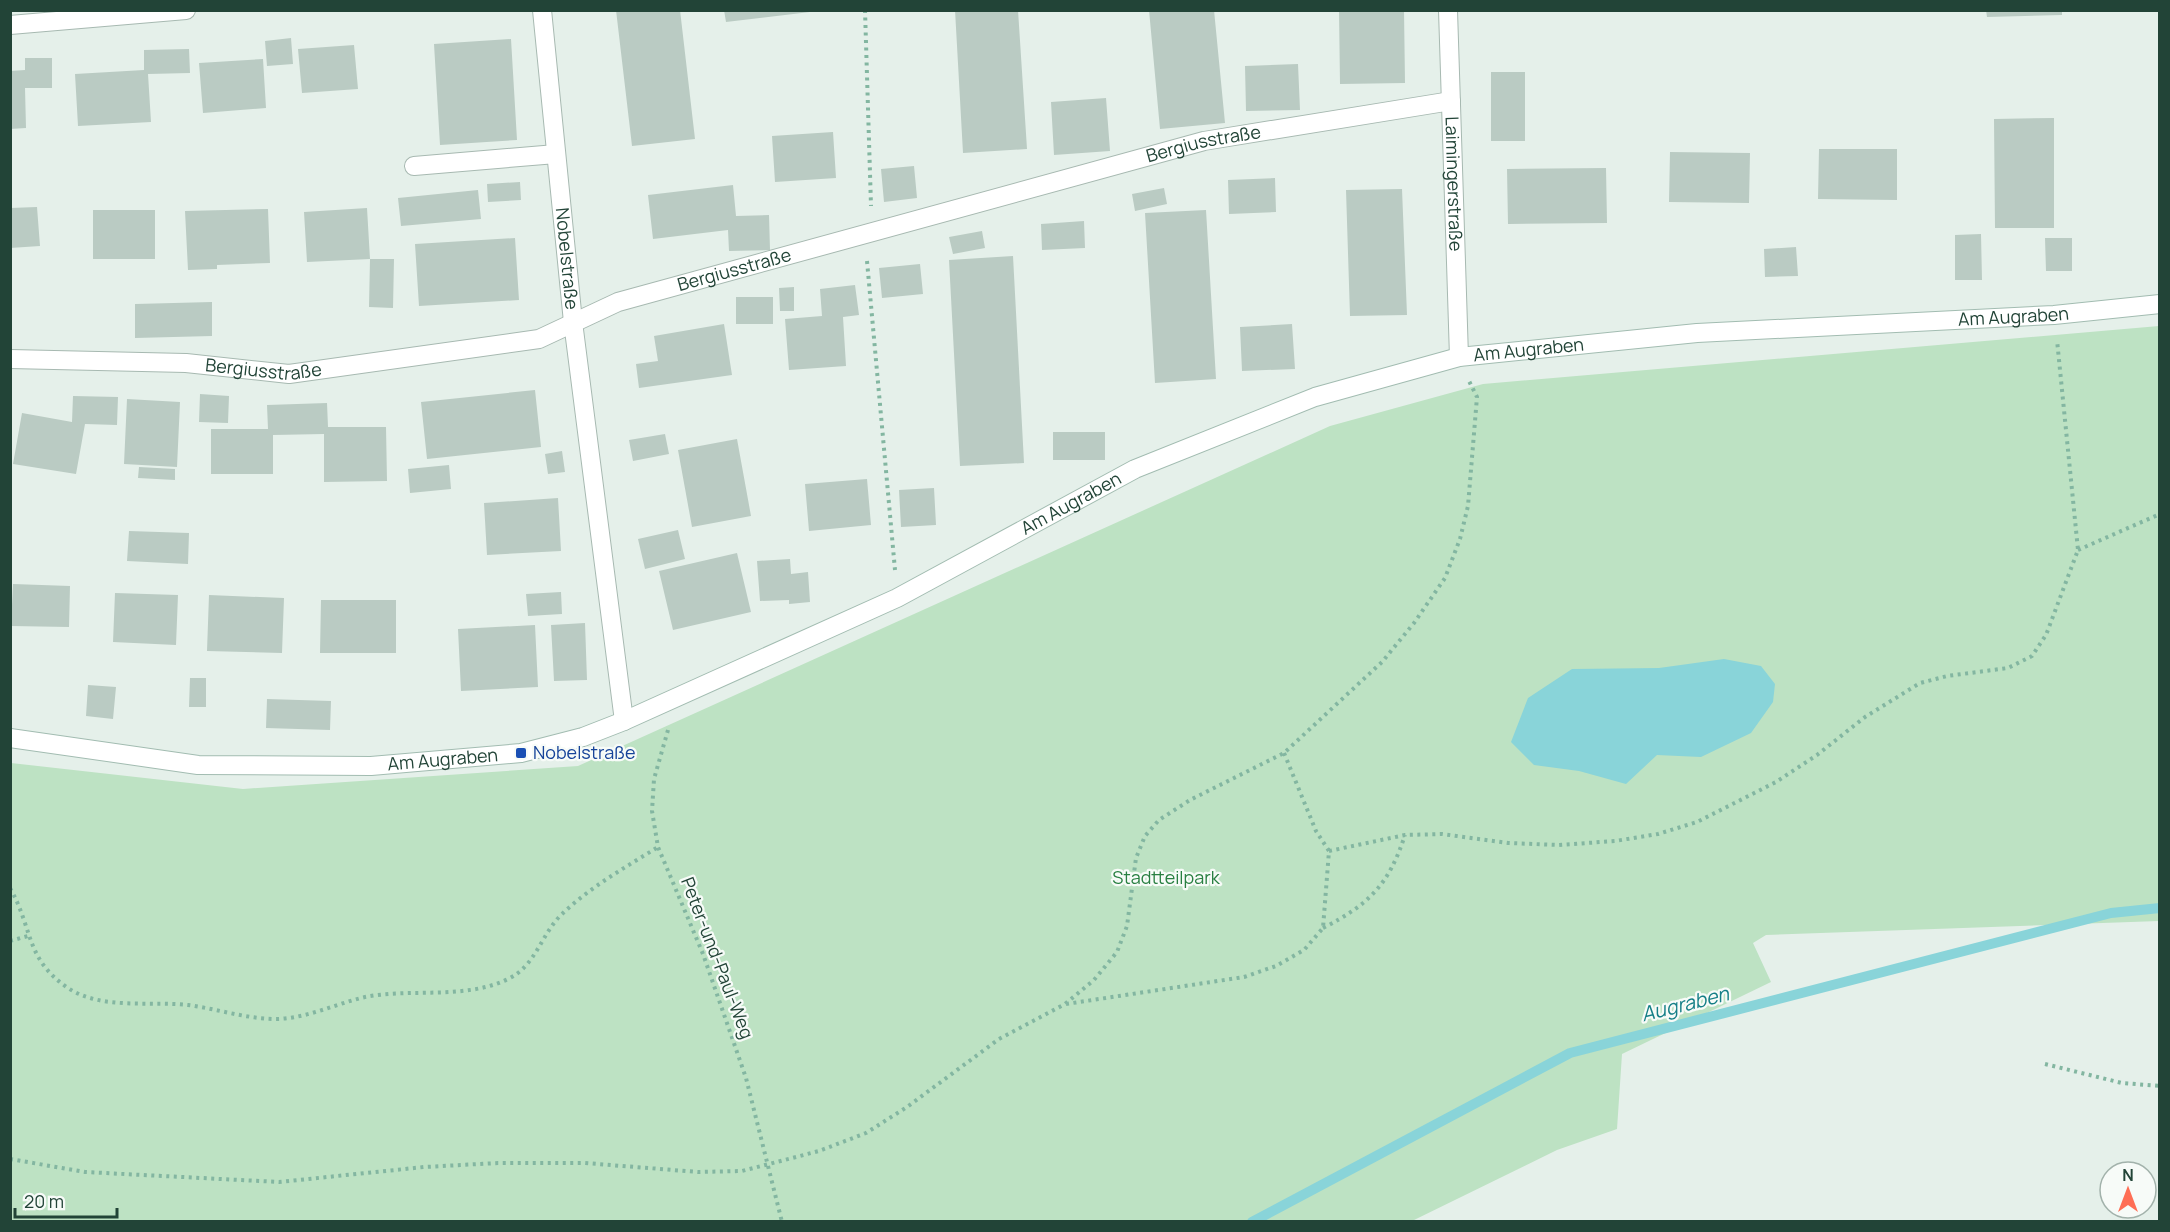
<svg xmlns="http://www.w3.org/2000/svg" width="2170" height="1232" viewBox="0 0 2170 1232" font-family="Manrope,sans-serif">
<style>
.green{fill:#bde2c3}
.water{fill:#89d4d9}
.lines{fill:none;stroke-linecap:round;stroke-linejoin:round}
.stream{stroke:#89d4d9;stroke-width:10}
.building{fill:#bacbc3}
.lane-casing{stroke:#a7b9b1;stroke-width:20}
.street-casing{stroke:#a7b9b1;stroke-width:20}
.secondary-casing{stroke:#a2bcb1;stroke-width:20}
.path{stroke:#83b6a1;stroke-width:4;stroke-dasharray:3 4.5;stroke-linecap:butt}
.lane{stroke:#fff;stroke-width:18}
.street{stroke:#fff;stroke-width:18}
.secondary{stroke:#fff;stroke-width:18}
.transit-dot{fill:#1a4fb4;stroke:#f7fbf8;stroke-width:2}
.labels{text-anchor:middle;stroke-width:4.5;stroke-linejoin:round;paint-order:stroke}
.street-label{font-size:18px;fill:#224437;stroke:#f7fbf8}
.transit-label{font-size:18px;fill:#164399;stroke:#f7fbf8;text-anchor:start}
.park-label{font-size:18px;fill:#287f41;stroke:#f7fbf8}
.water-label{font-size:20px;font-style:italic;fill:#157f87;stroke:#f7fbf8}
</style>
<rect width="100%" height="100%" fill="#e5f0ea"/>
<path class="green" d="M2159 326V921L1766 935 1753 943 1771 982 1622 1054 1617 1129 1557 1150 1412 1221 11 1222V763L243 789 578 766 1330 426 1483 384Z"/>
<path class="water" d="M1724 659 1761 666 1775 684 1773 702 1751 733 1701 757 1657 755 1626 784 1579 771 1534 765 1511 742 1528 698 1572 669 1659 668Z"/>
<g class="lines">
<path class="stream" d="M1252 1222 1570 1053 2111 913 2160 908"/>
</g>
<path class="building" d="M616 10H680L695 139 632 146Z
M724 10H810V12L726 22Z
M955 10H1018L1027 149 963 153Z
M1149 10H1214L1225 123 1160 129Z
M1339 10H1404L1405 83 1340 84Z
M1986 10H2062V15L1987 17Z
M291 38 293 64 267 66 265 41Z
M511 39 517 140 440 145 434 44Z
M354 45 358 89 302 93 298 49Z
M189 49 190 73 148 74 151 122 78 126 75 74 144 70V50Z
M25 58H52V88H25L26 128 10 129V71L25 70Z
M263 59 266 108 203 113 199 63Z
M1298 64 1300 110 1246 111 1245 66Z
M1491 72H1525V141H1491Z
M1106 98 1110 151 1054 155 1051 102Z
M2054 118V228H1995L1994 119Z
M833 132 836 178 775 182 772 136Z
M1819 149H1897V200L1818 199Z
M1670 152 1750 153 1749 203 1669 202Z
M914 166 917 198 884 202 881 169Z
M1606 168 1607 223 1508 224 1507 169Z
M1275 178 1276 212 1229 214 1228 180Z
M520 182 521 200 488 202 487 184Z
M733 185 736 216 769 215 770 250 729 251 728 230 653 239 648 195Z
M1164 188 1167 204 1135 211 1132 194Z
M1402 189 1407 315 1350 316 1346 190Z
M478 190 481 219 401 226 398 198Z
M37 207 40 246 10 248V208Z
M367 208 370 259H394L393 308 369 307 370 259 307 262 304 212Z
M268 209 270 263 217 265V269L188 270 185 211Z
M93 210H155V259H93Z
M1206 210 1216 379 1155 383 1145 213Z
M1084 221 1085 248 1042 250 1041 224Z
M982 231 985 248 953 254 949 237Z
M1981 234 1982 280H1955V235Z
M515 238 519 300 419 306 415 244Z
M2045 238H2072V271H2046Z
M1796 247 1798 276 1765 277 1764 249Z
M1013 256 1024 463 960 466 949 260Z
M920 264 923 294 882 298 879 268Z
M855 285 859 315 843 317 846 366 789 370 785 319 822 316 820 289Z
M794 287V311H780L779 288Z
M736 297H773V324H736Z
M212 302V336L135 338V304Z
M724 324 732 375 639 388 636 364 658 361 654 336Z
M1292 324 1295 369 1242 371 1240 327Z
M535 390 541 447 427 459 421 402Z
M200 394 229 396 228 423 199 422Z
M73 396 118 397 117 425 85 424 76 474 13 464 22 413 72 422Z
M127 399 180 402 177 467 124 464Z
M327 403 328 427H386L387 481 324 482V434L273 435V474H211V429H268L267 405Z
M1053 432H1105V460H1053Z
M665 434 669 454 633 461 629 440Z
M737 439 751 516 692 527 678 450Z
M562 451 565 472 548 474 545 454Z
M449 465 451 489 410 493 408 469Z
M139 467 175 469V480L138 478Z
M867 479 871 525 809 531 805 484Z
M934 488 936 525 901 527 899 490Z
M558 498 561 551 487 555 484 503Z
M678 530 685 559 645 569 638 539Z
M129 531 189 533 188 564 127 561Z
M737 553 751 612 673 630 659 571Z
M790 559 791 574 808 572 810 602 789 604V600L760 601 757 561Z
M13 584 70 586 69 627 11 626Z
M561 592 562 614 528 616 526 594Z
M115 593 178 595 176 645 113 642Z
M209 595 284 598 282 653 207 651Z
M321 600H396V653H320Z
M585 623 587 680 554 681 551 625Z
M535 625 538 687 461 691 458 629Z
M190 678H206V707H189Z
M88 685 116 687 113 719 86 716Z
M267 699 331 701 330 730 266 728Z"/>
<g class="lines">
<defs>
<path id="lane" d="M414 166 556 154"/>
<g id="street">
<path id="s1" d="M542 10 573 322 624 721"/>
<path id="s2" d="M1448 10 1459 357"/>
<path d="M10 25 186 10"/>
<path id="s3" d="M10 359 186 363 289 374 539 339 618 302 1204 141 1451 101"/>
</g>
<g id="secondary">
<path id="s4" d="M10 738 198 765 371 766 521 753 583 737 624 721 897 598 1135 469 1315 397 1459 357 1697 333 2054 315 2160 304"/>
</g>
</defs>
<use href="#lane" class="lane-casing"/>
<use href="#street" class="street-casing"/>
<use href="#secondary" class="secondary-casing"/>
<path class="path" d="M865 10 871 206
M867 261 895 570
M2078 550 2160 514
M668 730 654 779 652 811 658 847 703 954 746 1078 782 1222
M1329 851 1405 835 1442 834 1508 843 1559 845 1615 841 1658 834 1697 822 1776 782 1817 755 1865 717 1920 683 1947 676 2008 668 2032 656 2046 635 2078 550 2057 340
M10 888C33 928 25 959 68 988 101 1010 150 1001 188 1005 218 1009 246 1019 277 1019 308 1018 335 1004 365 997 410 988 465 1000 508 979 536 966 541 934 562 914 590 887 626 867 658 847
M1323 928C1370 904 1389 884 1405 835
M10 941 28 936
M1066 1004 1244 977 1276 966 1304 950 1323 928 1329 851 1316 831 1284 753
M2045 1064 2122 1083 2160 1086
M10 1159 85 1172 279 1182 424 1167 498 1163H585L698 1172 742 1171 819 1151 866 1133 907 1107 999 1039 1065 1004 1094 980 1117 952 1127 926 1136 858 1145 836 1159 820 1190 800 1284 753 1382 662 1414 623 1445 578 1460 539 1468 506 1477 397 1469 381"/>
<use href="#lane" class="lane"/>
<use href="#street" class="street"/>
<use href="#secondary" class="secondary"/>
</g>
<rect class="transit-dot" x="515" y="747" width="12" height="12" rx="3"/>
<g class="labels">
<g class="street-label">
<text dy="6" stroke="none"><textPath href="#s3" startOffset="1226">Bergiusstraße</textPath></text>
<text dy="6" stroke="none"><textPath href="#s2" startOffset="174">Laimingerstraße</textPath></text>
<text dy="6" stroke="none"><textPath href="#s1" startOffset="250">Nobelstraße</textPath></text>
<text dy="6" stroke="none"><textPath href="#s3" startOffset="740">Bergiusstraße</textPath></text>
<text dy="6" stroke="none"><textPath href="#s4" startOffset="2091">Am Augraben</textPath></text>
<text dy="6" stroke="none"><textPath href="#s4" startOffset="1605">Am Augraben</textPath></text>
<text dy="6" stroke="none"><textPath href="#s3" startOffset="254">Bergiusstraße</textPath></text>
<text dy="6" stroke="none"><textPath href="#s4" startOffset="1119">Am Augraben</textPath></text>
<text dy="6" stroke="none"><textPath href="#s4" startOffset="435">Am Augraben</textPath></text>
<text transform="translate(717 958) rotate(69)" y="6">Peter-und-Paul-Weg</text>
</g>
<g class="transit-label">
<text x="533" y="759">Nobelstraße</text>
</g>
<g class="park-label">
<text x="1166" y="884">Stadtteilpark</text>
</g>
<g class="water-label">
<text transform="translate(1685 1004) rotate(-14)" y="7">Augraben</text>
</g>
</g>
<rect width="2170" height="1232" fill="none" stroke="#224437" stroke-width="24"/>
<g transform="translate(2128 1190)"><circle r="28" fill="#f7fbf8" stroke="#a2b2ab" stroke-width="1.5"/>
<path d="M0-4.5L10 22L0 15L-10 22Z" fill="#fe6e55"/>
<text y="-9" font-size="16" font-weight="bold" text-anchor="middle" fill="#224437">N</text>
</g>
<path d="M15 1208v9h102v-9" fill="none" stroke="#224437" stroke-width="3"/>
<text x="24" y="1208" font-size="18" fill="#224437" stroke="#f7fbf8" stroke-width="4.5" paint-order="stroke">20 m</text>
</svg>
